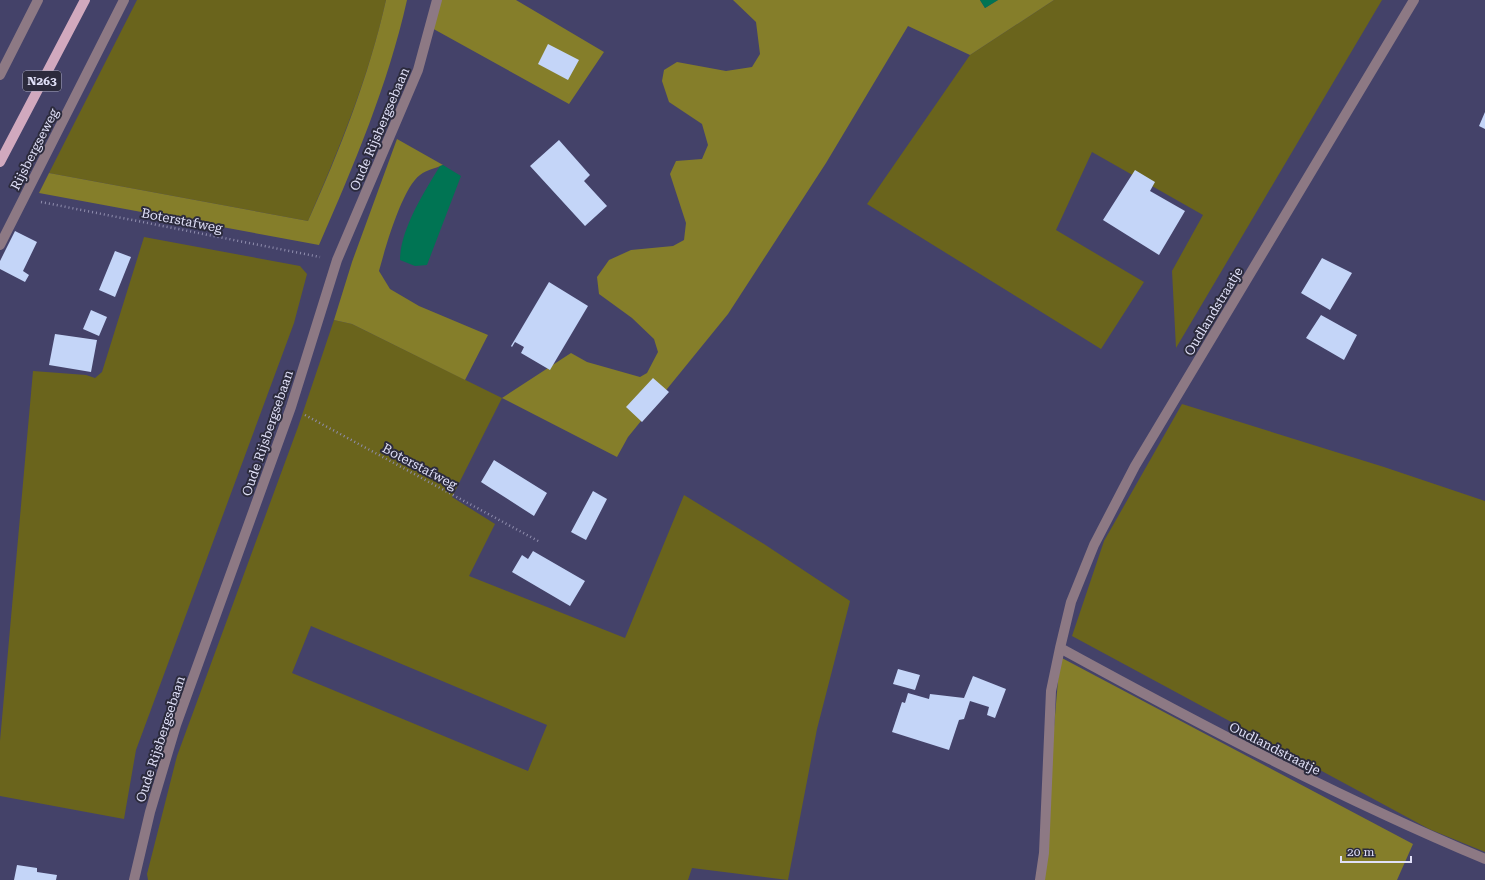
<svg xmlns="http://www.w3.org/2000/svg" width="1485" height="880" viewBox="0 0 1485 880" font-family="'Roboto Serif',serif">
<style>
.green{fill:#6a641c;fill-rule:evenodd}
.forest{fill:#857e2a}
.water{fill:#007453}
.building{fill:#c4d5f8}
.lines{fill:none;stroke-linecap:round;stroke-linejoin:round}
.path{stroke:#908eae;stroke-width:2.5;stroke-dasharray:1 3;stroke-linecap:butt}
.minor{stroke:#8d7984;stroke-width:10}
.major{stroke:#d1a9be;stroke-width:10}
.labels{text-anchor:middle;stroke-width:4;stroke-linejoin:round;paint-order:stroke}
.shield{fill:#2c2b3d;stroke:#aaaac0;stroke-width:1}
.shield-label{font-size:12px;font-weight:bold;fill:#e0e0f8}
.street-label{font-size:13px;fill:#e0e0f8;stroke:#2c2b3d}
</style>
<rect width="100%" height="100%" fill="#444269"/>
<path class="green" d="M137 0H386C369 77 339 149 308 221L49 173Z
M1054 0H1382L1176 348 1172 271 1203 215 1092 152 1056 230 1144 282 1101 349 867 204 970 55Z
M144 237 300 266 307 274 294 323 136 750 124 819 0 796V741L33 371 86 375 95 378 102 372Z
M334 320 352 324 502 398 452 497 495 524 469 576 625 638 684 495 764 544 850 601 817 729 788 880 692 868 688 880H148L147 874 177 756 298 427ZM311 626 547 725 528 771 292 673Z
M1182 404 1384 467 1485 501V852L1429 829 1072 636 1104 541Z"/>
<path class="forest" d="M386 0H407C388 85 354 165 319 245L39 193 49 173 308 221C340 150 369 76 386 0Z
M436 0H516L604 52 569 104 430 27Z
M733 0H980L985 8 998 0H1054L970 55 908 26 826 163 728 314 628 437 617 457 502 398 571 353 587 362 640 377 647 373 658 352 654 339 632 318 599 294 597 277 609 260 631 250 673 246 684 240 686 223 670 174 676 161 702 159 708 145 702 124 669 102 662 81 664 70 677 62 726 71 752 67 760 54 756 22Z
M397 139 443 165C436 168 426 170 420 175 402 188 385 249 379 271L390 289 419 306 488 335 465 380 352 324 334 320 352 262Z
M1060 657 1413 844 1397 880H1041Z"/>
<path class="water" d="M980 0H998L985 8Z
M443 165 461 176 427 265 415 266 400 260C400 230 424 192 440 166Z"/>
<path class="building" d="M548 44 579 60 568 80 538 64Z
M1485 112V129L1479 126Z
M559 140 590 175 584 181 607 206 585 226 530 166Z
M1135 170 1155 182 1150 191 1185 211 1159 255 1103 220Z
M15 231 37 242 23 271 29 275 25 282 0 269V261Z
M115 251 131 257 115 297 99 290Z
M1322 258 1352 273 1330 310 1301 293Z
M549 282 588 306 550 370 521 353 524 347 515 342 512 347 511 346Z
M91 310 107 317 99 336 83 329Z
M1321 315 1357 335 1344 360 1306 338Z
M55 334 97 340 91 372 49 365Z
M653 378 669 392 642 422 626 407Z
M494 460 547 493 534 516 481 482Z
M593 491 607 499 586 540 571 532Z
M533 551 585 581 570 606 512 572 522 555 528 559Z
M898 669 920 675 915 690 893 684Z
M973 676 1006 689 995 718 987 715 989 707 970 701 964 719 959 720 949 750 892 732 902 702 905 703 908 693 929 699 930 694 964 698Z
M17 865 37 868V872L57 875 56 880H14Z"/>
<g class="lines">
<path class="path" d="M41 202 320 257
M305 415 540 542"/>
<path class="minor" d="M0 75 38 0
M0 245 124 0
M1060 648C1199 724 1339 798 1485 859
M134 880 150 812 176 725 291 407 337 260 418 70 437 0
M1040 880 1044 853 1051 691 1060 648 1071 602 1094 545 1135 466 1414 0"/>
<path class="major" d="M0 162 85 0"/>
</g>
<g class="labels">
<rect class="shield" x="23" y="71" width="38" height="20" rx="3"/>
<g class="shield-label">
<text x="42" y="85">N263</text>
</g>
<g class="street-label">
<text transform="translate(379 129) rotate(-67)" y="5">Oude Rijsbergsebaan</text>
<text transform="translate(34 149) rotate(-63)" y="5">Rijsbergseweg</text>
<text transform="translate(182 220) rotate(11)" y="5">Boterstafweg</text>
<text transform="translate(1213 311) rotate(-59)" y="5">Oudlandstraatje</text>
<text transform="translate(267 433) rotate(-71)" y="5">Oude Rijsbergsebaan</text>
<text transform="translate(420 466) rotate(28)" y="5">Boterstafweg</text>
<text transform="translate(160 739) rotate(-72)" y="5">Oude Rijsbergsebaan</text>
<text transform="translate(1275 748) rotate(27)" y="5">Oudlandstraatje</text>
</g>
</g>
<path d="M1341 856v6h70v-6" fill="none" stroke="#e0e0f8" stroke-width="2"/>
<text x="1347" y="856" font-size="12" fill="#e0e0f8" stroke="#2c2b3d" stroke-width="3" paint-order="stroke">20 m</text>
</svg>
